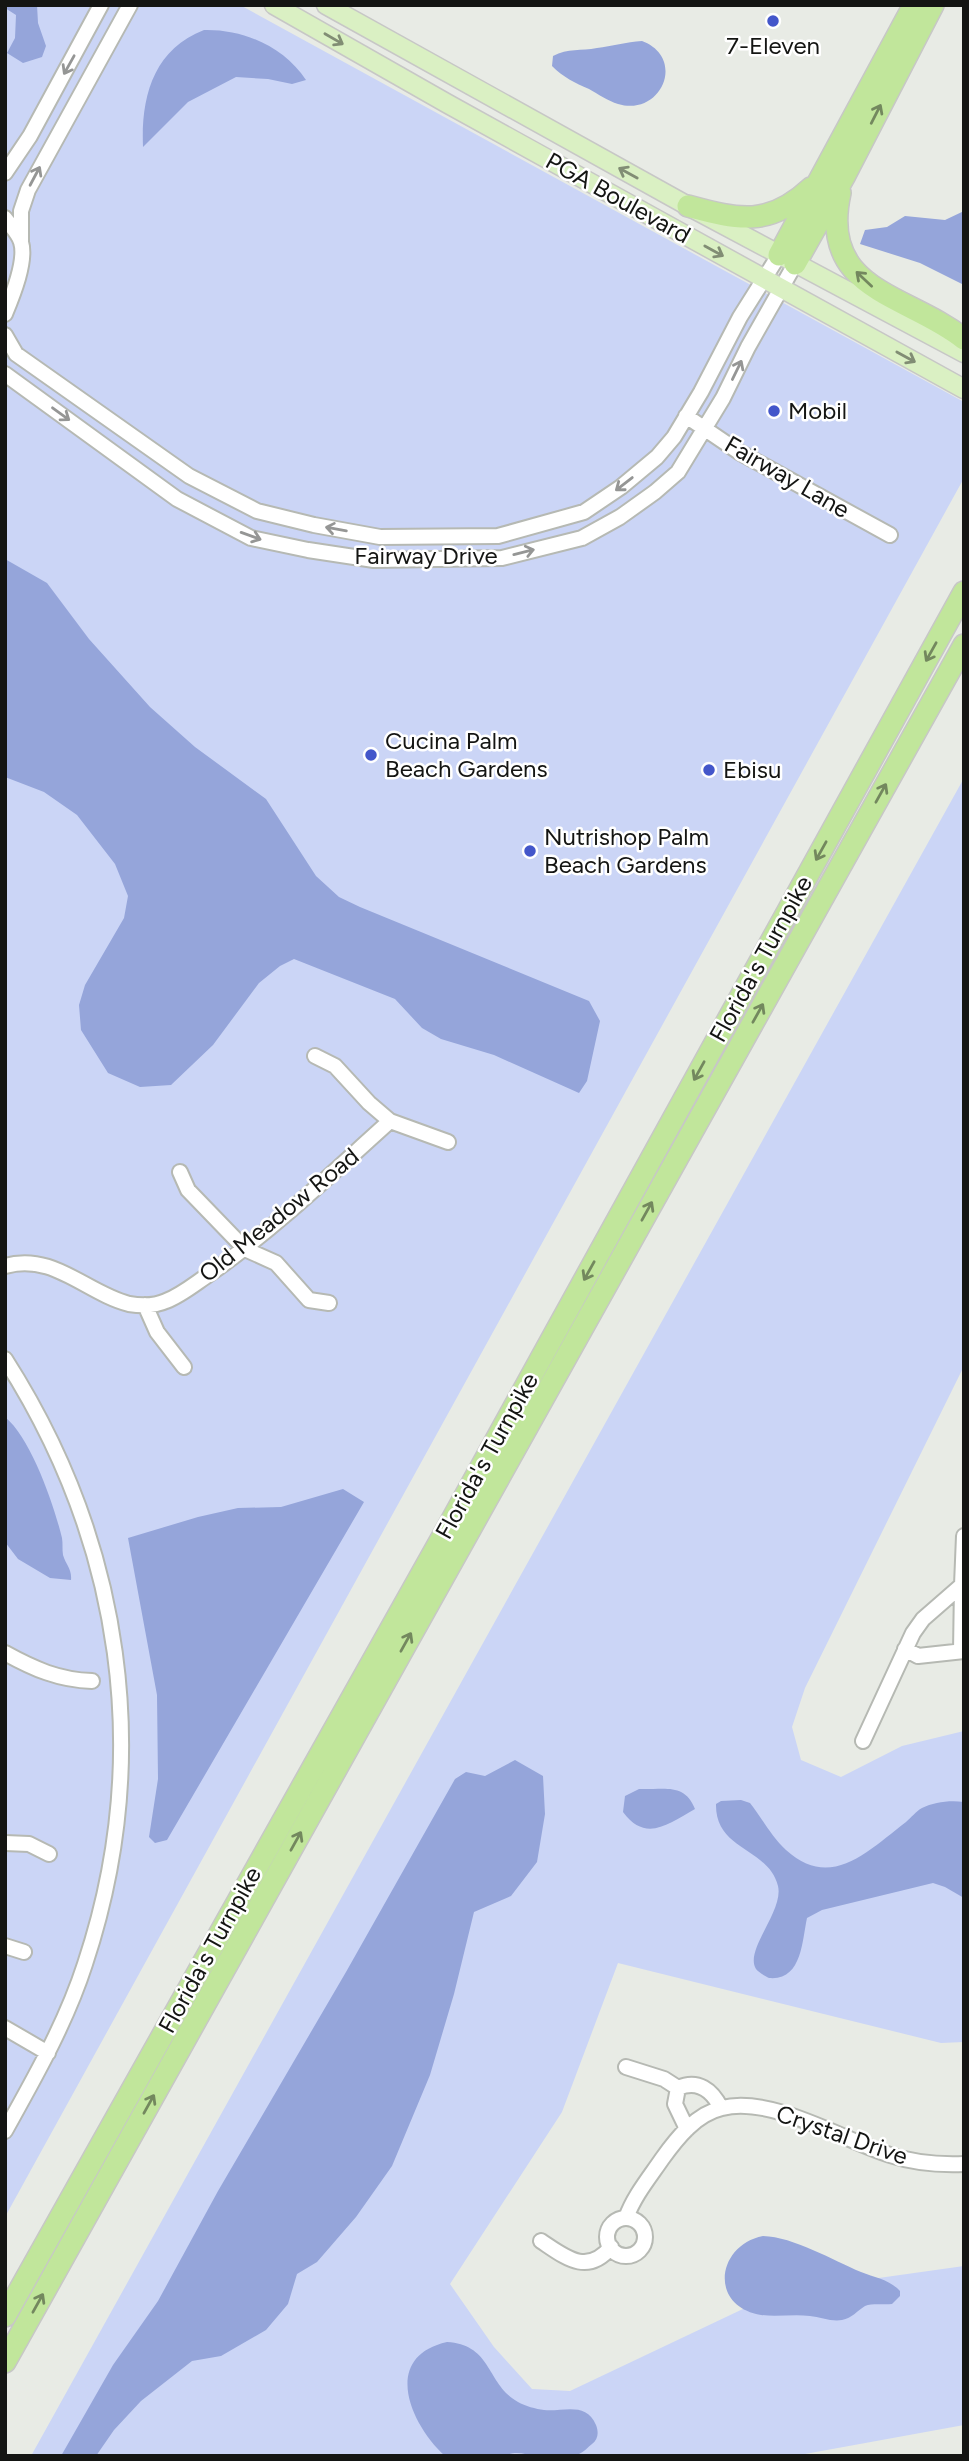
<svg xmlns="http://www.w3.org/2000/svg" width="969" height="2461" viewBox="0 0 969 2461" font-family="Figtree,sans-serif">
<style>
.green{fill:#cbd5f6}
.water{fill:#95a5da}
.lines{fill:none;stroke-linecap:round;stroke-linejoin:round}
.minor-casing{stroke:#b6b9b3;stroke-width:18}
.major-casing{stroke:#c7c7c6;stroke-width:21}
.highway-casing{stroke:#c7c7c6;stroke-width:24}
.minor{stroke:#fff;stroke-width:14}
.major{stroke:#daf0c3;stroke-width:18}
.highway{stroke:#c1e69b;stroke-width:21}
.oneway{stroke:#818d74}
.oneway2{stroke:#959695}
.oneway3{stroke:#73885e}
.poi-dot{fill:#4356ca;stroke:#fff;stroke-width:2.5}
.labels{text-anchor:middle;stroke-width:5;stroke-linejoin:round;paint-order:stroke}
.poi-label{font-size:24px;fill:#141513;stroke:#fff;text-anchor:start}
.street-label{font-size:24px;fill:#141513;stroke:#fff}
</style>
<rect width="100%" height="100%" fill="#e8ebe5"/>
<path class="green" d="M5 5H240L964 402V478L5 2217Z
M964 778V1366L805 1688 792 1727 801 1760 841 1777 902 1746 964 1731V2042L941 2043 618 1963 562 2112 450 2284 494 2347 532 2389 570 2391 779 2292 964 2266V2425L794 2456H31Z"/>
<path class="water" d="M5 5H37L38 23 46 46 42 57 23 63 7 53 15 38 16 15 5 8Z
M204 30C244 29 284 47 306 80L292 84 268 79 236 77 188 102 143 147C141 97 153 50 204 30Z
M642 41C687 58 661 117 618 104 608 101 598 94 589 89 575 83 563 77 552 66L553 56C568 48 581 51 597 48 612 46 626 42 642 41Z
M964 211V285L920 263 860 244 865 230 887 227 905 216 945 220Z
M5 559 47 583 89 639 150 707 195 747 266 799 316 876 339 897 360 907 589 1001 600 1021 587 1081 579 1093 494 1055 441 1039 422 1028 395 999 294 959 280 966 259 983 213 1045 171 1085 140 1087 108 1073 81 1030 79 1005 85 985 124 918 128 896 115 864 77 815 44 792 5 777Z
M5 1417C31 1438 54 1505 62 1538 63 1544 62 1549 63 1555 66 1565 72 1569 71 1580L50 1578 18 1559 5 1542Z
M343 1489 364 1502 167 1840 155 1843 149 1837 158 1779 157 1695 128 1538 198 1517 238 1508 281 1507Z
M515 1760 543 1776 545 1814 537 1862 511 1896 474 1912 454 1994 430 2075 392 2166 356 2217 317 2262 297 2274 288 2304 266 2330 221 2356 192 2361 141 2401 114 2430 96 2456H61L113 2365 158 2301 218 2191 346 1972 455 1779 466 1772 485 1776Z
M639 1789C663 1790 685 1782 695 1809 668 1824 646 1843 623 1812L625 1796Z
M741 1800 750 1803C762 1818 771 1836 786 1850 831 1891 868 1851 906 1822 911 1818 916 1811 922 1808 934 1802 950 1800 964 1802V1898L945 1887 933 1883 822 1910 807 1918C802 1941 802 1981 769 1978 765 1976 758 1972 756 1969 744 1950 784 1911 778 1886 768 1847 715 1851 716 1804L721 1801Z
M763 2236C794 2237 832 2260 861 2272 875 2278 889 2279 900 2291V2296L892 2304C884 2305 872 2303 865 2306 857 2311 852 2318 842 2320 832 2322 820 2317 810 2316 794 2314 777 2317 761 2315 708 2306 717 2245 763 2236Z
M447 2342C493 2345 486 2384 518 2402 525 2406 536 2409 544 2410 563 2412 586 2401 596 2425 599 2433 598 2439 592 2444 588 2447 584 2452 579 2454 570 2459 547 2457 536 2456 525 2455 517 2450 505 2456H445C410 2424 381 2357 447 2342Z"/>
<g class="lines">
<defs>
<path id="minor" d="M5 173 30 136 101 5
M5 218C10 225 19 234 21 242 27 261 12 297 5 314
M21 242V211L28 190 130 5
M5 335 16 354 189 476 257 511 314 525 380 537 498 536 584 512 621 487 657 457 674 437 701 392 740 317 779 255
M5 374 177 499 251 538 308 550 374 560 502 558 582 538 620 517 655 492 678 472 723 398 748 347 795 264
M686 416 739 452 890 535
M315 1056 335 1066 369 1103 390 1121 448 1142
M180 1172 188 1190 245 1249 276 1263 309 1300 329 1303
M5 1266C53 1252 86 1293 129 1304 141 1306 155 1306 166 1301 182 1295 197 1282 211 1273 275 1228 332 1173 390 1121
M145 1305 157 1332 184 1367
M5 1359C122 1542 154 1756 85 1964 66 2023 35 2077 5 2131
M905 1649 918 1656 964 1651
M961 1651 962 1585
M5 1653C34 1669 59 1680 92 1681
M863 1741 913 1633 923 1619 962 1585 964 1536
M5 1843 29 1844 49 1854
M5 1946 24 1952
M5 2028 48 2053
M626 2067 664 2079 678 2088
M687 2129 675 2104 678 2088C698 2079 712 2090 721 2108
M626 2218C634 2196 649 2178 662 2159 677 2138 696 2114 722 2108 770 2095 843 2140 890 2155 914 2163 939 2165 964 2164
M607 2237a19 19 0 1 1 38 0a19 19 0 1 1-38 0Z
M541 2241C565 2257 587 2276 611 2247"/>
<path id="major" d="M274 5 448 104 964 389
M326 5 688 206 964 353"/>
<path id="highway" d="M840 193C818 292 908 294 964 339
M688 206C739 220 769 227 811 188
M779 255 914 5
M795 264 845 175 933 5
M5 2316 448 1527 964 592
M5 2362 964 645"/>
</defs>
<use href="#minor" class="minor-casing"/>
<use href="#major" class="major-casing"/>
<use href="#highway" class="highway-casing"/>
<use href="#minor" class="minor"/>
<use href="#major" class="major"/>
<use href="#highway" class="highway"/>
</g>
<defs><path id="oneway-shaft" d="M-6 0H5M1.5-3L5.5 0L1.5 3" fill="none" stroke-width="1.6" stroke-linecap="round" stroke-linejoin="round" transform="scale(1.75)"/></defs>
<g class="oneway">
<use href="#oneway-shaft" transform="translate(334 39) rotate(30)"/>
<use href="#oneway-shaft" transform="translate(628 173) rotate(-151)"/>
<use href="#oneway-shaft" transform="translate(714 251) rotate(29)"/>
<use href="#oneway-shaft" transform="translate(906 357) rotate(29)"/>
</g>
<g class="oneway2">
<use href="#oneway-shaft" transform="translate(69 65) rotate(119)"/>
<use href="#oneway-shaft" transform="translate(35 176) rotate(-62)"/>
<use href="#oneway-shaft" transform="translate(737 370) rotate(-64)"/>
<use href="#oneway-shaft" transform="translate(61 414) rotate(36)"/>
<use href="#oneway-shaft" transform="translate(624 484) rotate(142)"/>
<use href="#oneway-shaft" transform="translate(336 529) rotate(-170)"/>
<use href="#oneway-shaft" transform="translate(251 536) rotate(20)"/>
<use href="#oneway-shaft" transform="translate(524 552) rotate(-14)"/>
</g>
<g class="oneway3">
<use href="#oneway-shaft" transform="translate(876 114) rotate(-63)"/>
<use href="#oneway-shaft" transform="translate(864 279) rotate(-137)"/>
<use href="#oneway-shaft" transform="translate(931 652) rotate(119)"/>
<use href="#oneway-shaft" transform="translate(881 793) rotate(-61)"/>
<use href="#oneway-shaft" transform="translate(821 851) rotate(119)"/>
<use href="#oneway-shaft" transform="translate(758 1013) rotate(-61)"/>
<use href="#oneway-shaft" transform="translate(699 1071) rotate(119)"/>
<use href="#oneway-shaft" transform="translate(647 1211) rotate(-61)"/>
<use href="#oneway-shaft" transform="translate(589 1271) rotate(119)"/>
<use href="#oneway-shaft" transform="translate(406 1642) rotate(-61)"/>
<use href="#oneway-shaft" transform="translate(296 1841) rotate(-61)"/>
<use href="#oneway-shaft" transform="translate(149 2104) rotate(-61)"/>
<use href="#oneway-shaft" transform="translate(38 2303) rotate(-61)"/>
</g>
<g class="poi-dot">
<circle cx="773" cy="21" r="7"/>
<circle cx="774" cy="411" r="7"/>
<circle cx="371" cy="755" r="7"/>
<circle cx="709" cy="770" r="7"/>
<circle cx="530" cy="851" r="7"/>
</g>
<g class="labels">
<g class="poi-label">
<text x="773" y="54" text-anchor="middle">7-Eleven</text>
<text x="788" y="419">Mobil</text>
<text x="385" y="749">Cucina Palm<tspan x="385" dy="28">Beach Gardens</tspan></text>
<text x="723" y="778">Ebisu</text>
<text x="544" y="845">Nutrishop Palm<tspan x="544" dy="28">Beach Gardens</tspan></text>
</g>
<g class="street-label">
<text transform="translate(618 198) rotate(29)" y="8">PGA Boulevard</text>
<text transform="translate(787 477) rotate(30)" y="8">Fairway Lane</text>
<text x="426" y="564">Fairway Drive</text>
<text transform="translate(761 959) rotate(-61)" y="8">Florida's Turnpike</text>
<text transform="translate(279 1215) rotate(-39)" y="8">Old Meadow Road</text>
<text transform="translate(487 1456) rotate(-61)" y="8">Florida's Turnpike</text>
<text transform="translate(210 1950) rotate(-61)" y="8">Florida's Turnpike</text>
<text transform="translate(842 2135) rotate(19)" y="8">Crystal Drive</text>
</g>
</g>
<rect width="969" height="2461" fill="none" stroke="#141513" stroke-width="14"/>
</svg>
